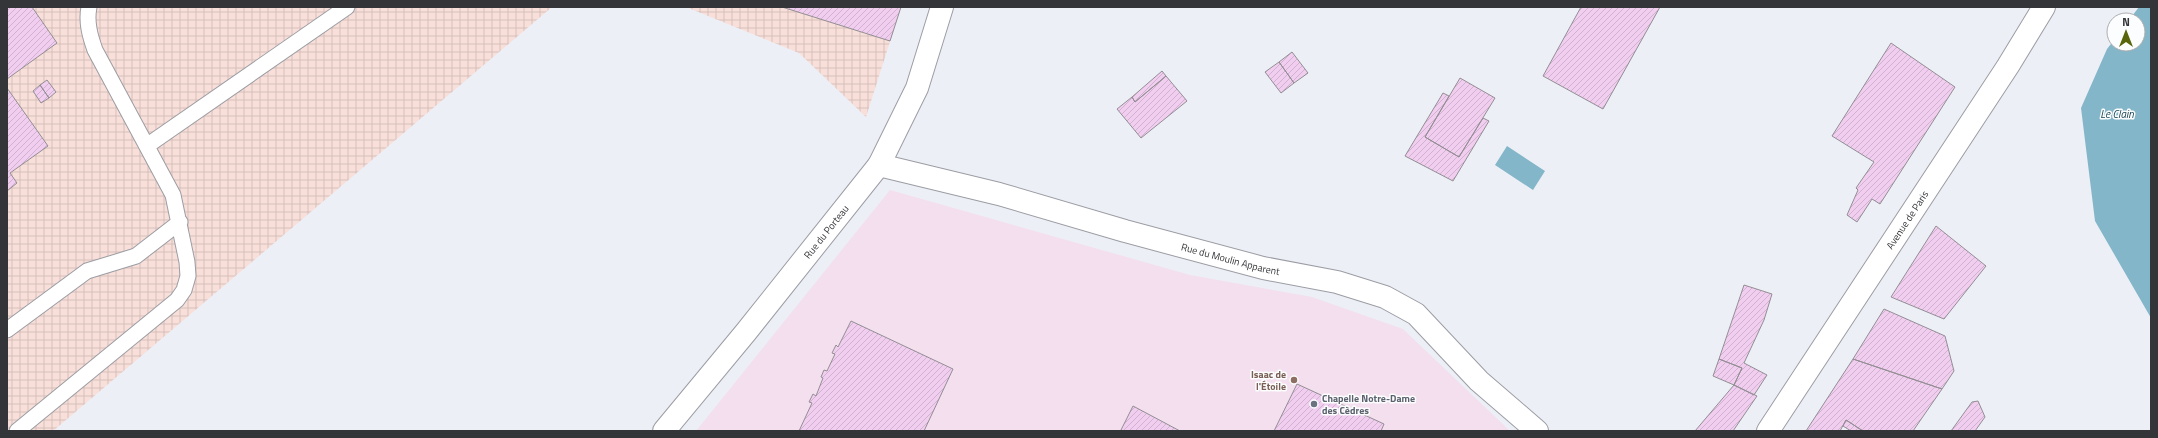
<svg xmlns="http://www.w3.org/2000/svg" width="2158" height="438" viewBox="0 0 2158 438" font-family="'Titillium Web',sans-serif">
<style>
.industrial{fill:url(#industrial-grid)}
.education{fill:#f3dfee}
.water{fill:#84b6c9}
.building{fill:url(#building-hatch);stroke:#938e93}
.lines{fill:none;stroke-linecap:round;stroke-linejoin:round}
.service-casing{stroke:#9c9da4;stroke-width:17}
.minor-casing{stroke:#9c9da4;stroke-width:24}
.secondary-casing{stroke:#9c9da4;stroke-width:24}
.service{stroke:#fff;stroke-width:15}
.minor{stroke:#fff;stroke-width:22}
.secondary{stroke:#fff;stroke-width:22}
.education-dot{fill:#8d6e63;stroke:#fcfdfe;stroke-width:1.5}
.worship-dot{fill:#6b7280;stroke:#fcfdfe;stroke-width:1.5}
.labels{text-anchor:middle;stroke-width:3;stroke-linejoin:round;paint-order:stroke}
.street-label{font-size:10px;fill:#343538;stroke:#fcfdfe}
.education-label{font-size:10px;font-weight:bold;fill:#785e54;stroke:#fcfdfe;text-anchor:end}
.worship-label{font-size:10px;font-weight:bold;fill:#5b616d;stroke:#fcfdfe;text-anchor:start}
.water-label{font-size:11px;font-style:italic;fill:#143f4e;stroke:#fcfdfe}
</style>
<defs>
<pattern id="industrial-grid" width="8" height="8" patternUnits="userSpaceOnUse"><rect width="8" height="8" fill="#f9dfd9"/><path d="M0 4h8M4 0v8" fill="none" stroke="#d6c0bb"/></pattern>
<pattern id="building-hatch" width="6" height="6" patternUnits="userSpaceOnUse"><rect width="6" height="6" fill="#f1cef0"/><path d="M-1 1l2-2M0 6l6-6M5 7l2-2" fill="none" stroke="#cfb2cf"/></pattern>
</defs>
<rect width="100%" height="100%" fill="#edeff7"/>
<path class="industrial" d="M7 7H552L53 431H7Z
M686 7H901L866 117 799 53Z"/>
<path class="education" d="M890 190 1190 275 1312 297 1403 329 1510 431H696Z"/>
<path class="water" d="M2139 7H2151V318L2095 221 2081 108 2107 49 2114 40V44H2138V20H2129Z
M1507 146 1545 171 1533 190 1495 165Z"/>
<path class="building" d="M7 7H32L57 43 7 79Z
M782 7H901L890 41Z
M1581 7H1660L1603 109 1543 76Z
M1891 43 1955 87 1880 204 1872 199 1857 222 1847 215 1858 190 1856 188 1874 162 1832 136Z
M1292 52 1308 73 1294 83 1279 62Z
M1279 62 1294 83 1281 93 1265 72Z
M1162 71 1166 76 1135 102 1132 97Z
M1166 76 1187 101 1141 138 1117 109 1132 97 1135 102Z
M1460 78 1495 98 1459 157 1425 137Z
M47 80 56 92 49 98 40 85Z
M40 85 49 98 41 103 33 91Z
M7 88 48 146 10 173 17 183 7 191Z
M1443 93 1449 96 1425 137 1459 157 1483 118 1489 121 1453 181 1405 156Z
M1936 226 1986 266 1944 319 1891 297Z
M1744 285 1772 294 1764 320 1744 363 1767 375 1754 395 1734 385 1742 368 1719 359Z
M1884 309 1945 336 1954 371 1942 389 1853 359Z
M851 321 953 369 924 431H799L812 403 809 402 813 394 816 396 823 378 821 377 824 370 827 371 835 354 832 353 836 345 838 347Z
M1719 359 1742 368 1734 385 1713 376Z
M1853 359 1942 389 1913 431H1863L1846 420 1840 431H1806Z
M1297 384 1384 424 1381 431H1274Z
M1734 385 1757 396 1733 431H1695Z
M1978 401 1985 417 1975 431H1951L1972 402Z
M1133 406 1180 431H1124L1121 430Z
M1846 420 1863 431H1851L1843 426Z"/>
<g class="lines">
<defs>
<path id="service" d="M148 145 347 7
M7 330 87 271 136 256 180 222
M17 431 177 300 184 290 188 276 187 262 173 195 95 50C90 36 86 22 89 7"/>
<g id="minor">
<path id="s1" d="M879 165 999 194 1125 231 1263 268 1337 282 1385 297 1416 314 1479 381 1537 431"/>
<path id="s2" d="M664 431 746 332 879 165 917 88 942 7"/>
</g>
<g id="secondary">
<path id="s3" d="M1768 431 2008 66 2044 7"/>
</g>
</defs>
<use href="#service" class="service-casing"/>
<use href="#minor" class="minor-casing"/>
<use href="#secondary" class="secondary-casing"/>
<use href="#service" class="service"/>
<use href="#minor" class="minor"/>
<use href="#secondary" class="secondary"/>
</g>
<circle class="education-dot" cx="1294" cy="380" r="4"/>
<circle class="worship-dot" cx="1314" cy="404" r="4"/>
<g class="labels">
<g class="street-label">
<text dy="4" stroke="none"><textPath href="#s3" startOffset="253">Avenue de Paris</textPath></text>
<text dy="4" stroke="none"><textPath href="#s2" startOffset="257">Rue du Porteau</textPath></text>
<text dy="4" stroke="none"><textPath href="#s1" startOffset="364">Rue du Moulin Apparent</textPath></text>
</g>
<g class="education-label">
<text x="1286" y="378">Isaac de<tspan x="1286" dy="12">l'Étoile</tspan></text>
</g>
<g class="worship-label">
<text x="1322" y="402">Chapelle Notre-Dame<tspan x="1322" dy="12">des Cèdres</tspan></text>
</g>
<g class="water-label">
<text x="2117" y="118">Le Clain</text>
</g>
</g>
<rect width="2158" height="438" fill="none" stroke="#343538" stroke-width="16"/>
<g transform="translate(2126 32)"><circle r="19" fill="#fcfdfe" stroke="#acadaf"/>
<path d="M0-3L7 15L0 10L-7 15Z" fill="#58650a"/>
<text y="-6" font-size="11" font-weight="bold" text-anchor="middle" fill="#343538">N</text>
</g>
</svg>
